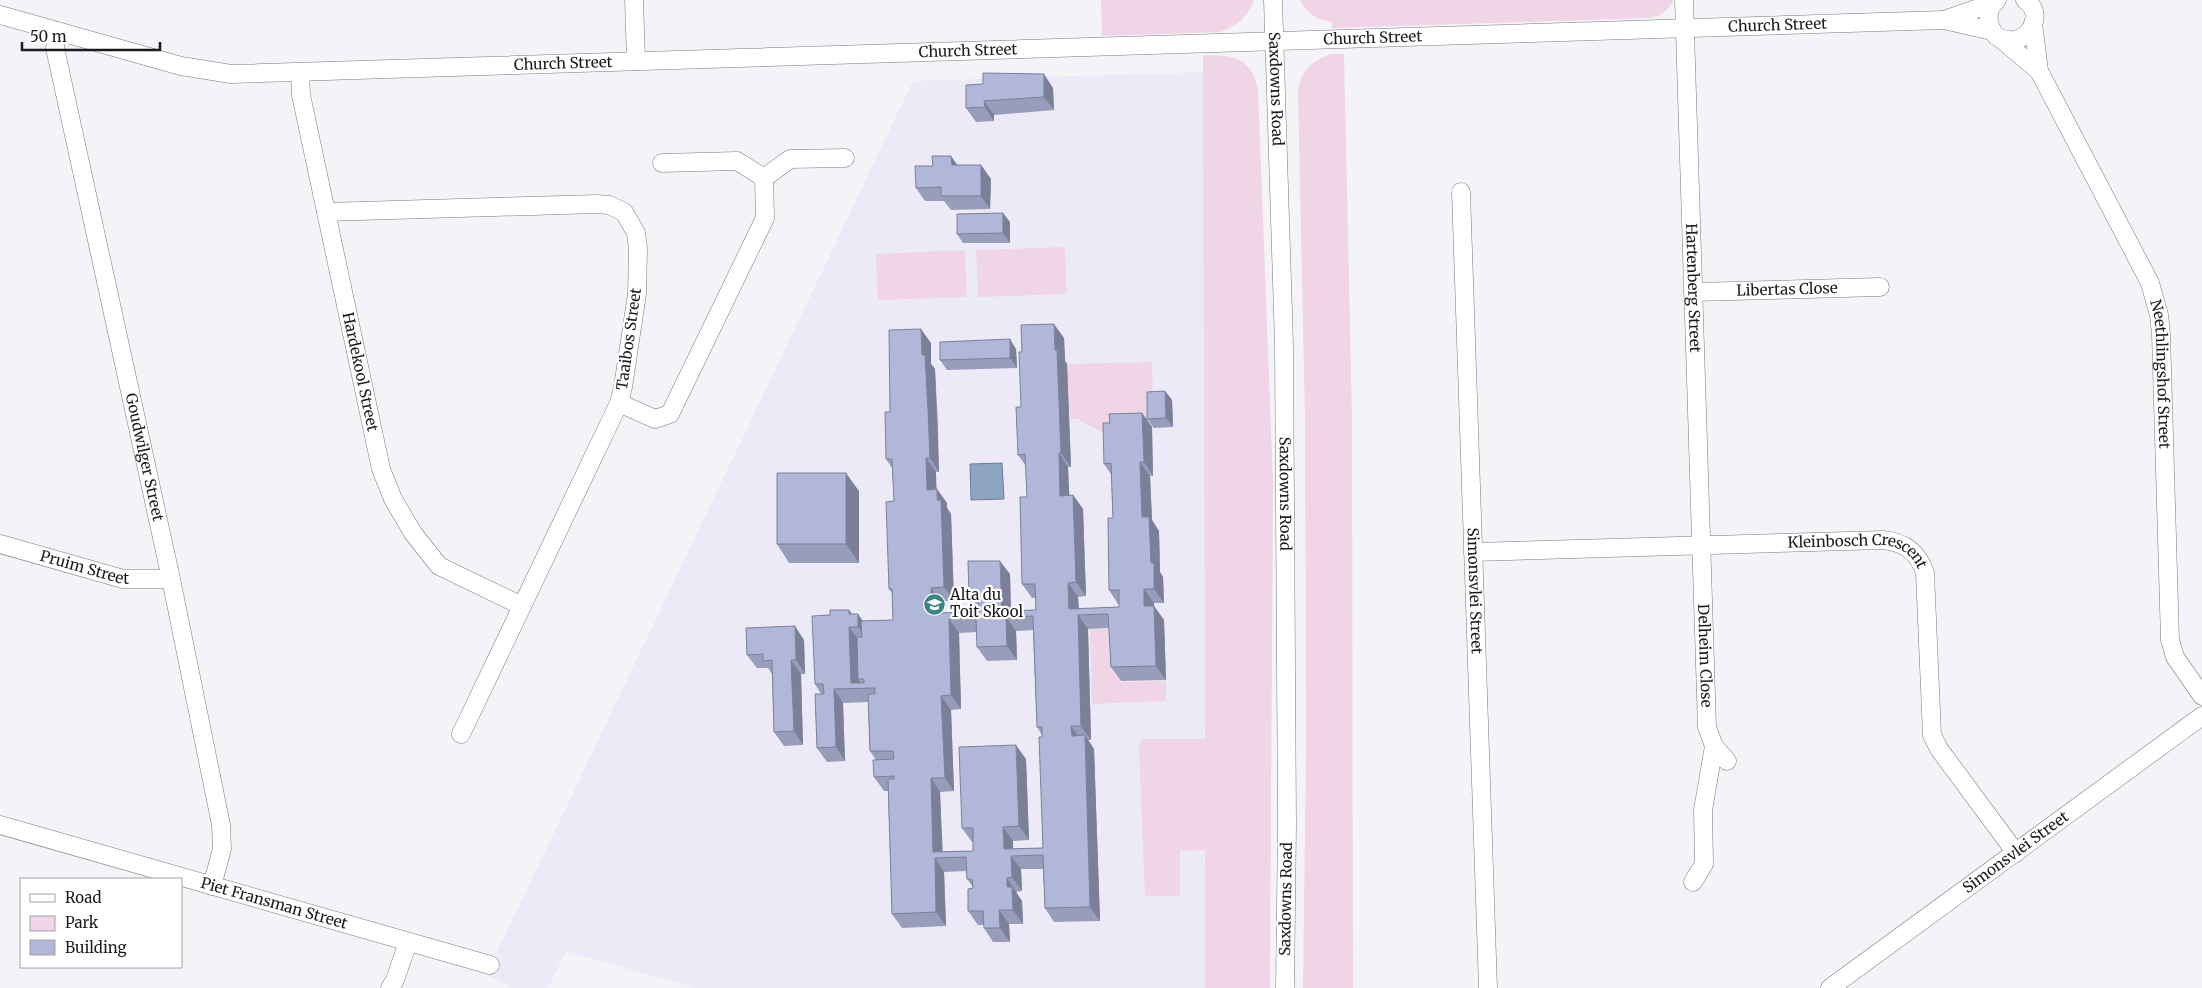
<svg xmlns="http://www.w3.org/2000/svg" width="2202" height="988" viewBox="0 0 2202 988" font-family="Merriweather,serif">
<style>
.built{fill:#edeaf7}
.green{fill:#f0d5e7}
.water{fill:#8ea5c1;stroke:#6c7b90}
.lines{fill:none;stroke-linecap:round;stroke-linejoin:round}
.minor-casing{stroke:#79787d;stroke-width:19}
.minor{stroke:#fff;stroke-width:18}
.wall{fill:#979dbb;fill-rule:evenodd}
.shaded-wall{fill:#7b8098}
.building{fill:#b0b7d9;stroke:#7b8098;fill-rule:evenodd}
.labels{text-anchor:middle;stroke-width:4.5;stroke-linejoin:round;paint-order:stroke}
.street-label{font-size:15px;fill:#1b1a1c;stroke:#fff}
.poi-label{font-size:15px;fill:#1b1a1c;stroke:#fff;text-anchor:start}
</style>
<rect width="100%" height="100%" fill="#f4f3f8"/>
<path class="built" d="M1204 72 1205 988H695L566 951 548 988H514L486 975 913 81Z"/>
<path class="green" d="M1101 0H1254C1248 17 1237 26 1220 32L1102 36Z
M1300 0H1673C1668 11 1661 16 1650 18L1332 28V22C1317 20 1307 14 1300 0Z
M1333 54H1344L1352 415 1353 988H1303L1306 750 1305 421 1298 91C1300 71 1315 58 1333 54Z
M1203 55C1232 55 1252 57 1258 90L1273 481 1270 988H1205V850L1180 851V896H1145L1139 747 1142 739H1205Z
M1065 247 1066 294 978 297 976 250Z
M965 250 967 297 878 300 876 254Z
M1152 362 1154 427 1119 428 1112 437 1080 421V419H1069L1067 364Z
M1090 629H1118L1120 682 1166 681V701L1092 704Z"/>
<path class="water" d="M1002 463 1004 499 971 500 970 464Z"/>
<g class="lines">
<defs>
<g id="minor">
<path d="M634 0 636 61"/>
<path id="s1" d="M1273 0 1284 344 1287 825 1285 988"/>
<path id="s2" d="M1684 0 1707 727 1714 746 1727 761"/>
<path d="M1997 0C1985 10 1987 25 1996 36 2024 53 2049 15 2025 0"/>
<path id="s3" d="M0 15 181 66 231 74 1944 20 1992 31"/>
<path d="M1944 20 1993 3"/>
<path id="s4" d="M2033 24 2039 71 2150 283 2159 315 2161 334 2170 640 2175 657 2202 696"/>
<path id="s5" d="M57 31 55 48 171 579 221 825 222 849 212 886"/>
<path d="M2001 39 2039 71"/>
<path id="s6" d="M300 73 301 95 381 469 393 499 413 533 439 566 522 606"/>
<path d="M764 178 790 159 845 158"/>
<path id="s7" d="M1461 192 1488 988"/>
<path d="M326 212 597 204 609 205 624 212 636 233 638 248 637 294 623 387 619 403 461 734"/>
<path id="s8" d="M1693 292 1880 287"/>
<path d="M619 403 655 419 670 414 765 218 764 178 737 161 662 163"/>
<path id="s9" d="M0 544 123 579H171"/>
<path id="s10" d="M1473 552 1883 540C1905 542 1918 552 1925 573L1932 735 1939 749 2016 853"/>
<path id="s11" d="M0 825 490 965"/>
<path d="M1693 882 1704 864 1703 810 1714 746"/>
<path d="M390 988 395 980 408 942"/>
<path id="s12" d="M1830 988 2202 716"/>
</g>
</defs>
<use href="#minor" class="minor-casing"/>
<use href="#minor" class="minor"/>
</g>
<path class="wall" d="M966 85 1053 88 1054 110 994 115V121L976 122 966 108Z
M958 165H981L991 179 990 209 951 210 944 201H925L916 188Z
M1010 222V243H963L957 234Z
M1064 338 1065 361 1067 364 1071 467H1068L1069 495H1073L1083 509 1086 596 1078 597 1079 609 1119 607V604H1118L1109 590 1113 518 1111 474 1104 464 1110 423 1142 413 1152 427 1153 476H1150L1152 520 1159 531 1160 572 1163 577 1164 603H1154V606L1164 620 1166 680 1121 681 1111 667 1109 628 1088 629 1091 740H1088L1094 749 1100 921 1054 922 1045 908 1043 869H1021L1022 891 1016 892V893L1022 901 1023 924H1009L1010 942H993L984 928V925H978L968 911 973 887 967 879V871L944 872 946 926 902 928 892 914 888 791H884L874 777 876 760 870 751 868 702 843 703 845 761 827 762 817 748 821 694 815 684 830 615 849 610 852 614 863 621 893 620 892 593 889 589 894 501 892 468 886 459 890 412 931 343V364L935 369 938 424 939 472H936V489L947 503V508L951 514 954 601H940L941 613 979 612V608L969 594 1010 574 1011 611 1036 610 1035 598H1032L1022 584 1027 497 1026 466 1018 455 1021 407 1022 352ZM1033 630 1037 727 1042 735 1043 848 1013 849V841L1029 840 1026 759 962 828 972 842H973V851L942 852 940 792 954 791 951 710 961 709 959 633 977 632V647L987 661 1017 660 1016 631Z
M1016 349 1017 368 947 370 940 360Z
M1165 391 1172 400 1173 427 1154 428 1147 419Z
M859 491V563H789L777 544Z
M804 640 805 674H801L803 745 784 746 774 732 772 674 768 668H757L747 655Z"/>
<path class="shaded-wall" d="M1044 74 1053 88 1054 110 1044 97Z
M984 101 994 115V121L985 107Z
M951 156 961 170 952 165Z
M981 165 991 179 990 209 981 196Z
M1003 213 1010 222V243L1003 233Z
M1054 324 1064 338 1065 361 1067 364 1071 467 1061 453Z
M921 329 931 343V364L935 369 939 472 930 458 922 355Z
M1010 339 1016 349 1017 368 1010 358Z
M1165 391 1172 400 1173 427 1166 418Z
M1142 413 1152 427 1153 476 1144 462Z
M1059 453 1068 467 1070 510 1060 496Z
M926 458 936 472 937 503 927 490Z
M1140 462 1150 476 1152 520 1159 531 1160 572 1163 577 1164 603 1154 589 1151 563 1142 517Z
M846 473 859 491V563L846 544Z
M937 489 947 503V508L951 514 954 601 944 587Z
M1073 495 1083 509 1086 596 1076 582Z
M1000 561 1010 574 1011 617H1006L1016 631 1017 660 1007 646 1002 611Z
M1068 583 1078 597 1079 616 1088 629 1091 740 1081 726 1069 609Z
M931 588 940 601 942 627 932 613Z
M1144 589 1154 603V620L1144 606Z
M1154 606 1164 620 1166 680 1156 666Z
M849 610 858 623V614L868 628V641L849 614Z
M949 619 959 633 961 709 951 695Z
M795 626 804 640 805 674 796 660Z
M849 627 859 641 858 679 860 682 861 689 851 683Z
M791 660 801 674 803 745 794 731Z
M834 689 843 703 845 761 836 747Z
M941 696 951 710 954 791 945 778Z
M1071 726 1081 740 1072 736Z
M1085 735 1094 749 1100 921 1090 907Z
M1016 745 1026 759 1029 840 1019 826Z
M931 778 940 792 943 858 933 852Z
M1003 827 1013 841V855L1011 856 1021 869 1022 891 1012 877 1004 849Z
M935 858 944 872 946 926 936 912Z
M1007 878 1022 901 1023 924 1013 910 1007 887Z
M999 910 1009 924 1010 942 1000 928Z"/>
<path class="building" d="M983 73 1044 74V97L984 101 985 107 966 108V85L983 84Z
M932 156H951L952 165H981V196H941V187L916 188 915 166H933Z
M1003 213V233L957 234V214Z
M1054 324 1055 350H1057L1061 453H1059L1060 496 1073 495 1076 582 1068 583 1069 609 1119 607V590H1109L1108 518H1113L1111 463 1104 464 1103 423H1110L1109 414 1142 413 1144 462H1140L1142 517H1149L1151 563H1154V589H1144V606H1154L1156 666 1111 667 1108 614 1078 615 1081 726H1071L1072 736 1085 735 1090 907 1045 908 1043 855 1011 856 1012 877 1007 878V887H1012L1013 910H999L1000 928H984L983 911H968V889L973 888 972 879H967L966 857 935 858 936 912 892 914 888 779H894V776L874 777 873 760 894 759 893 751H870L868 694H875V688L834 689 836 747 817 748 815 694H824L823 684H815L812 616 830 615V610H849V614H858V627H849L851 683H864V679H858L857 637H862L861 621 893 620 892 589H889L886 502 894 501 892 459H886L885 412H890L889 330 921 329 922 355H925L928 410 930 458H926L927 490 937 489V500H941L944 587 931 588 932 613 979 612V593L969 594 968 561H1000L1002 611 1036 610 1035 584H1022L1020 497H1027L1025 454 1018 455 1016 407H1021L1019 352H1022L1021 325ZM1033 616 1037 727H1042V737H1039L1043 848 1004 849 1003 827 1019 826 1016 745 959 747 962 828H973V851L933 852 931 778H945L941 696 951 695 949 619 976 618 977 647 1007 646 1006 617Z
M1010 339V358L940 360V342Z
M1165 391 1166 418 1147 419V392Z
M777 473H846V544H777Z
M795 626 796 660H791L794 731 774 732 772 660 763 661V654L747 655 746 628Z"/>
<defs>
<symbol id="school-disc" viewBox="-11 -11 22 22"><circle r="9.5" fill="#3d8582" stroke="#fff"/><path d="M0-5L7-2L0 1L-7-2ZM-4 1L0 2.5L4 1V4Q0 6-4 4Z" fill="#fff"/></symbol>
</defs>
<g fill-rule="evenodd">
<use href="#school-disc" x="922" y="592" width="25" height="25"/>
</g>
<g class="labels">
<g class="street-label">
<text dy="5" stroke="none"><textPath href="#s3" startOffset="1786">Church Street</textPath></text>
<text dy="5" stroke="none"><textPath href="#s3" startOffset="1381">Church Street</textPath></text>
<text dy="5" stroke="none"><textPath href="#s3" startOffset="976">Church Street</textPath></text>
<text dy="5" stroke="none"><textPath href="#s3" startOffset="571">Church Street</textPath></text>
<text dy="5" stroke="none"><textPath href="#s1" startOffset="89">Saxdowns Road</textPath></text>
<text dy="5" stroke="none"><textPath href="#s2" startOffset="288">Hartenberg Street</textPath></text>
<text dy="5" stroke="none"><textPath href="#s8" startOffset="94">Libertas Close</textPath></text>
<text transform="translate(629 339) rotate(-82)" y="5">Taaibos Street</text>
<text dy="5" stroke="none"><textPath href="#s6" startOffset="305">Hardekool Street</textPath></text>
<text dy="5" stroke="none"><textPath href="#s4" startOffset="379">Neethlingshof Street</textPath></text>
<text dy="5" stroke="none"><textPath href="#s5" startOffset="436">Goudwilger Street</textPath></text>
<text dy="5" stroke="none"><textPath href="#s1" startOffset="494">Saxdowns Road</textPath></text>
<text dy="5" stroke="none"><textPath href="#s10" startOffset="388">Kleinbosch Crescent</textPath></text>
<text dy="5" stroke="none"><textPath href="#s9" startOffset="88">Pruim Street</textPath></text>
<text dy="5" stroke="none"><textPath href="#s7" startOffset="399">Simonsvlei Street</textPath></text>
<text dy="5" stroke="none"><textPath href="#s2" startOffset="656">Delheim Close</textPath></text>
<text dy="5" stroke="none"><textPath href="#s12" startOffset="230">Simonsvlei Street</textPath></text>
<text transform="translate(1286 899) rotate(-89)" y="5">Saxdowns Road</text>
<text dy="5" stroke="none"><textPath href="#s11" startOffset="285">Piet Fransman Street</textPath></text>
</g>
<g class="poi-label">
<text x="950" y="600">Alta du<tspan x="950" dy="17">Toit Skool</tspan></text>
</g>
</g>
<rect x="20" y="878" width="162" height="90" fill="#ffffff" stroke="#a4a3a4"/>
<rect x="30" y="894" width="25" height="8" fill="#ffffff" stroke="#a4a3a4"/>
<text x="65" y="903" font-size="15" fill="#1b1a1c">Road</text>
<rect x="30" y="916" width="25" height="15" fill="#f0d5e7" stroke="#a4a3a4"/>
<text x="65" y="928" font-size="15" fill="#1b1a1c">Park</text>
<rect x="30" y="940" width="25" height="15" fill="#b0b7d9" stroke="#a4a3a4"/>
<text x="65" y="953" font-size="15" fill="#1b1a1c">Building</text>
<path d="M22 42v8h138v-8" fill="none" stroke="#1b1a1c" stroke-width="2.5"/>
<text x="30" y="42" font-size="15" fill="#1b1a1c" stroke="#ffffff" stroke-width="4" paint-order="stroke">50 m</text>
</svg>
